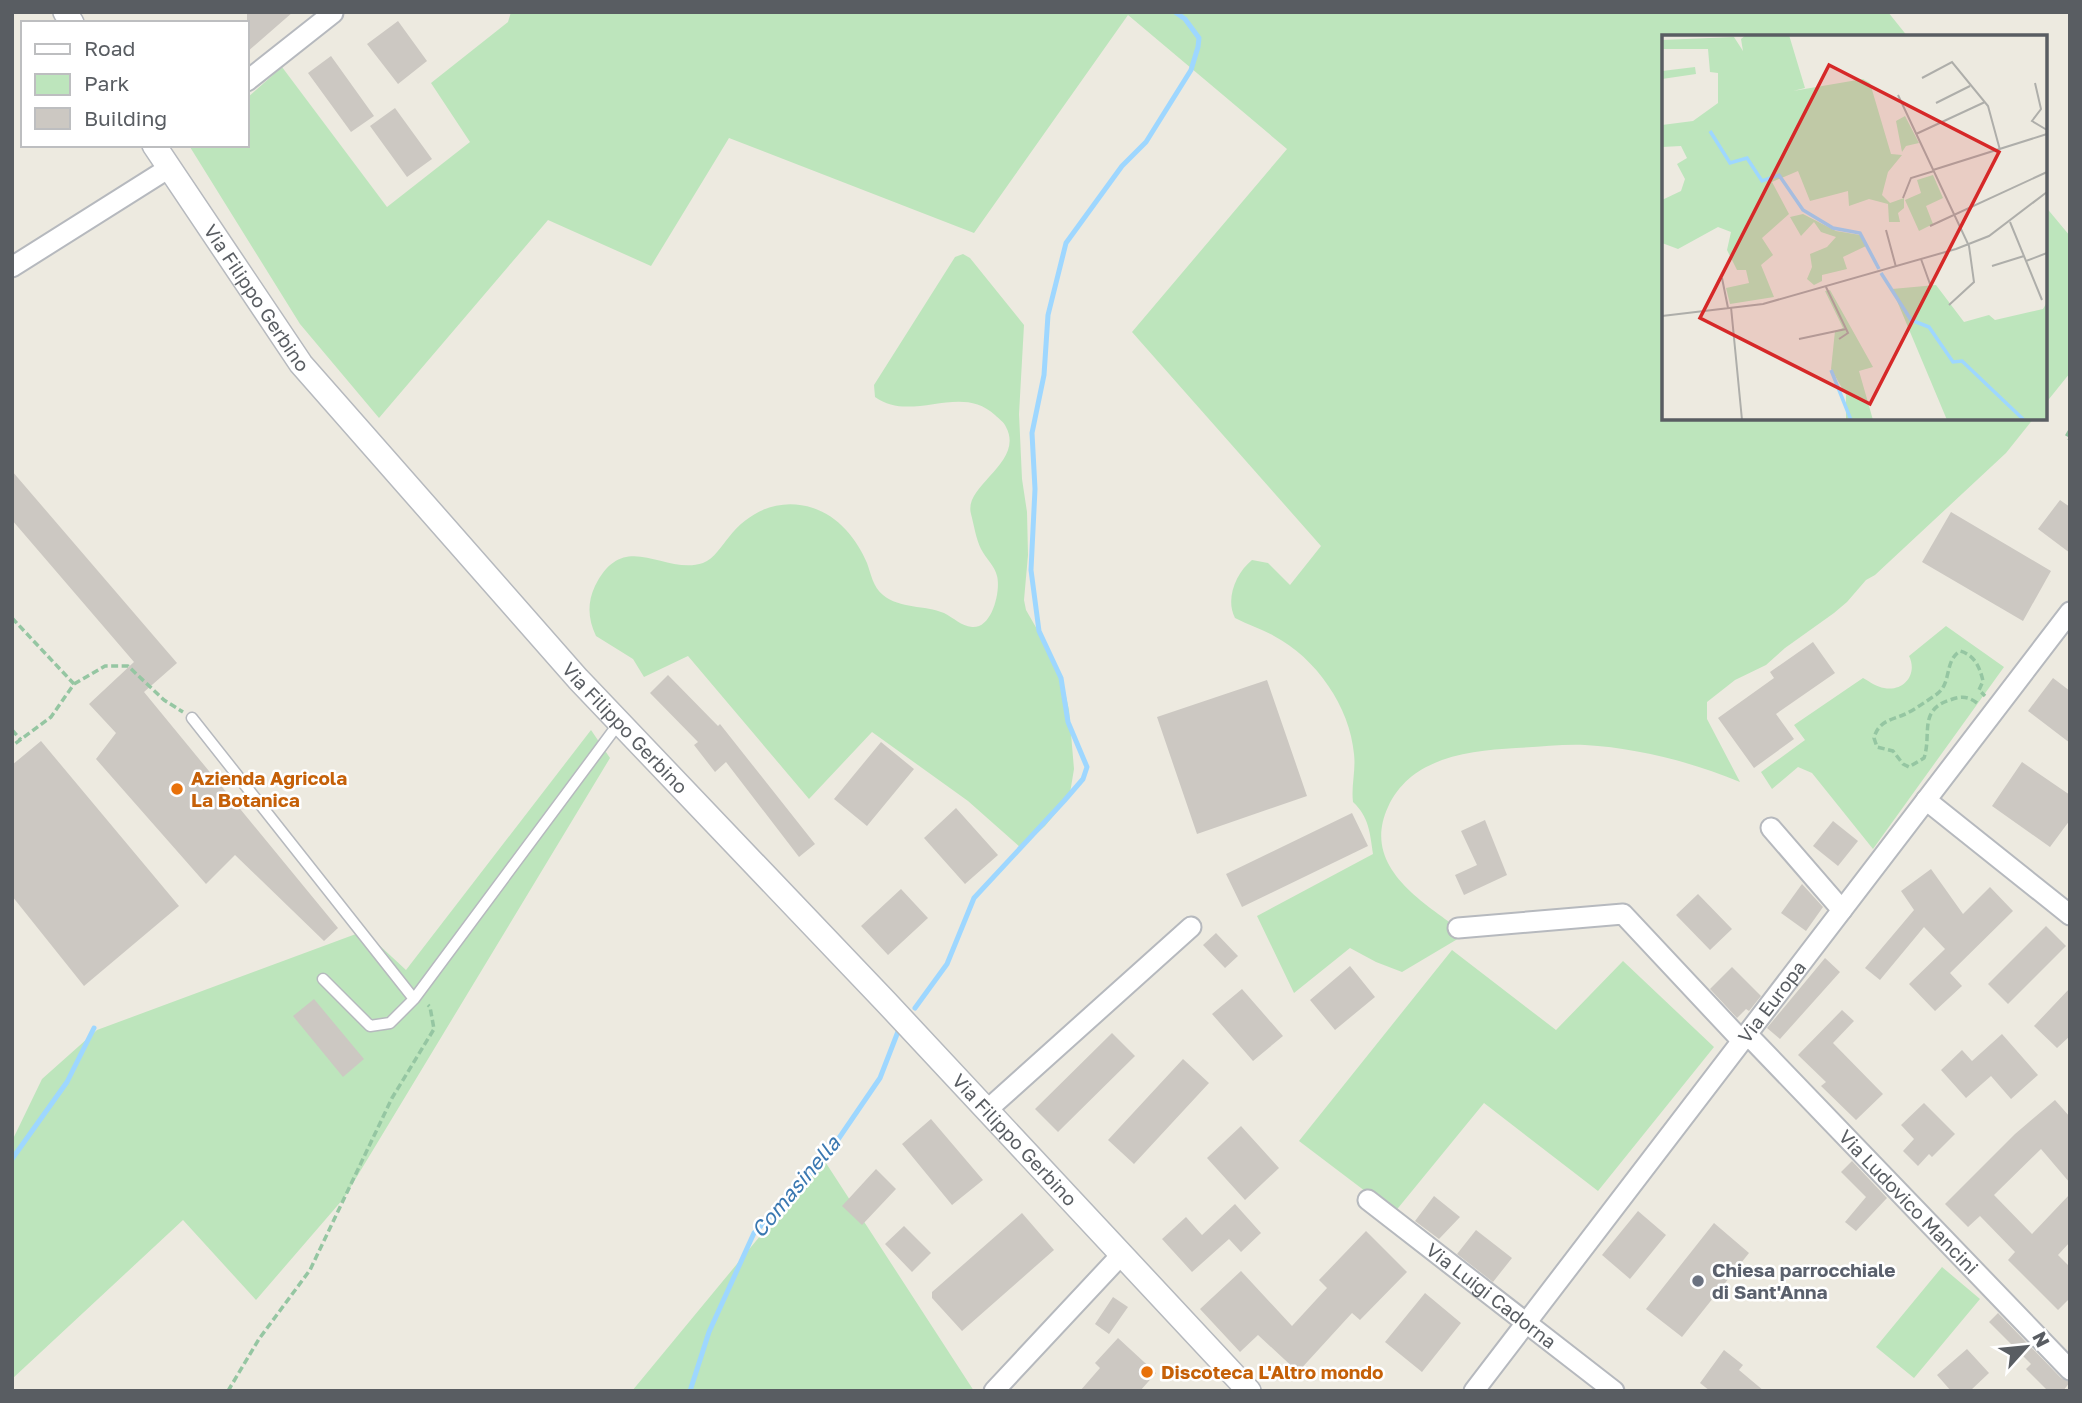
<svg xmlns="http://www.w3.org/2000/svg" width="2082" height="1403" viewBox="0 0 2082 1403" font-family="'Golos Text',sans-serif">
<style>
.green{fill:#bde5bc}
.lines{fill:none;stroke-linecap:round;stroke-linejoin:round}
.stream{stroke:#9ed7ff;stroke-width:5}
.building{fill:#ccc8c2}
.service-casing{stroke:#b6b9be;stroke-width:13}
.minor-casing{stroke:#b6b9be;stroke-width:23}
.tertiary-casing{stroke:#b6b9be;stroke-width:26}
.path{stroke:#95c6a2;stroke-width:3.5;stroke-dasharray:7 3.5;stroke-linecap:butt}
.service{stroke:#fff;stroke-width:10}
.minor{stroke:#fff;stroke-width:19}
.tertiary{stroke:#fff;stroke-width:23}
.food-dot{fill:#e8710a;stroke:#fff;stroke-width:2.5}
.worship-dot{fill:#6b7280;stroke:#fff;stroke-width:2.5}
.labels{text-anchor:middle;stroke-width:5;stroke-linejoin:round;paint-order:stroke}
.street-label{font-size:19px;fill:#595d62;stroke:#fff}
.food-label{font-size:19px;font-weight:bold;fill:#c56008;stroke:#fff;text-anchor:start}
.worship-label{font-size:19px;font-weight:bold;fill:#5b616d;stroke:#fff;text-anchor:start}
.water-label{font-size:21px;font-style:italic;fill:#3a78b1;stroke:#fff}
.inset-river{fill:none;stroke:#9ed7ff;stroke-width:3.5}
.inset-road{fill:none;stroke:#aeaeaa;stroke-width:2}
.view{fill:#d62828;fill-opacity:0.15;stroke:#d62828;stroke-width:3.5}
.inset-edge{fill:none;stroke:#595d62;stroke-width:3.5}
</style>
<rect width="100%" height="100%" fill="#edeae0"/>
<path class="green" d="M511 12H1888L1908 37H1664V418H2034L2006 453 1875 575 1866 580 1847 602 1834 613 1785 648 1766 665 1735 680 1707 702V719L1740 782C1692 762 1637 748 1585 745 1562 744 1539 747 1516 748 1468 751 1411 757 1388 807 1360 868 1425 903 1466 934L1402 972 1376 962 1350 948 1294 993 1257 916 1373 854C1370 833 1369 817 1353 802 1351 786 1356 770 1354 754 1350 707 1316 658 1274 636 1262 629 1248 625 1235 618 1225 599 1236 573 1252 560L1268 563 1290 585 1321 546 1132 332 1287 149 1128 15 974 233 729 138 651 266 548 220 379 418 300 324 190 147 192 145H247V98L282 67 387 207 470 142 431 83 508 22Z
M2045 206 2070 236V373L2045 404Z
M963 254 970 258 1024 325 1019 414 1022 479 1027 512 1028 555 1024 600 1026 610 1053 657 1063 683 1069 710 1074 769 1070 793 1066 801 1045 826 1021 848 968 801 872 732 809 799 688 656 644 677 633 659 596 636C588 619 587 603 595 586 624 527 664 576 703 563 714 559 722 545 729 537 749 511 780 497 813 508 838 516 857 539 867 563 871 574 873 587 883 595 900 609 925 605 944 613 954 618 961 626 972 627 992 629 1001 591 997 576 995 566 986 559 981 549 976 539 974 525 971 514 963 485 1025 463 1006 427 1004 422 999 419 995 415 960 382 912 424 875 397L874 385 955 257Z
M1946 626 2004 667 1873 849 1812 773 1798 767 1772 789 1761 772 1805 740 1794 725 1863 678C1870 682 1877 687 1884 688 1904 692 1918 674 1909 656Z
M591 730 610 758 344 1198 256 1300 183 1220 12 1379V1141L42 1079 97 1030 364 931 406 970Z
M1452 950 1556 1030 1623 961 1714 1047 1598 1191 1484 1103 1394 1213 1299 1141Z
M824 1160 974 1391H632L808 1178Z
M1942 1267 1980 1299 1914 1378 1876 1347Z"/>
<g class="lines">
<path class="stream" d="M915 1008 947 964 974 898 1064 801 1083 779 1087 767 1068 722 1061 678 1039 631 1031 570 1035 489 1032 433 1044 375 1048 315 1066 243 1122 166 1146 142 1191 70 1198 47 1199 38 1185 19 1175 12
M12 1159 67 1082 94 1028
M690 1391 709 1332 754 1233 824 1160 880 1078 899 1029"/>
</g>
<path class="building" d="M247 12H293L247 52Z
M398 21 427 61 398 84 367 44Z
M331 56 374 116 351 132 308 73Z
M395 108 432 159 407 177 370 126Z
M12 471 177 663 144 692 338 928 324 941 235 855 206 884 96 759 116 733 89 704 134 662 12 520Z
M2060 500 2070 507V553L2038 529Z
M1951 512 2051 571 2023 621 1922 562Z
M1813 642 1835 673 1776 714 1794 739 1754 768 1718 718 1774 678 1770 672Z
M668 675 718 726 720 724 815 844 799 857 726 762 715 772 694 745 698 742 650 693Z
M2053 678 2070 691V743L2028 711Z
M1267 680 1307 796 1197 834 1157 717Z
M41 741 179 906 84 986 12 896V765Z
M881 742 914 769 867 826 834 799Z
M2022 762 2070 795V820L2050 847 1992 806Z
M956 808 998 855 965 884 924 838Z
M1352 813 1368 846 1242 907 1226 874Z
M1485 820 1507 875 1464 895 1455 875 1477 865 1461 831Z
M1833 821 1858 841 1838 866 1813 846Z
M1931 869 1963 914 1990 887 2013 911 1950 973 1962 986 1935 1011 1909 984 1945 949 1924 927 1880 980 1865 968 1914 910 1901 891Z
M1802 884 1823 907 1806 931 1781 913Z
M901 889 928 918 888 955 861 926Z
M1698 894 1732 929 1710 950 1676 915Z
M2046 926 2066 946 2008 1004 1988 984Z
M1216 933 1238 956 1225 968 1203 945Z
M1825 958 1840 972 1780 1039 1767 1028Z
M1350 966 1375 997 1335 1030 1310 1000Z
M1732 967 1761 996 1749 1011 1746 1009 1737 1018 1710 989Z
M2070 988V1036L2057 1048 2034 1026Z
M1242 989 1283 1036 1253 1061 1212 1014Z
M314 999 364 1059 343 1077 293 1016Z
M1842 1010 1854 1021 1833 1043 1883 1094 1856 1120 1821 1086 1826 1082 1798 1055Z
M1112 1033 1135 1056 1058 1132 1035 1109Z
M2002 1034 2038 1075 2011 1099 1991 1076 1966 1098 1941 1070 1962 1050 1972 1061Z
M1183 1059 1209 1083 1134 1164 1108 1140Z
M2055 1100 2070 1117V1183L2041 1149 1994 1195 2032 1234 2070 1194V1242L2058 1255 2070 1267V1298L2058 1310 2008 1260 2015 1252 1980 1216 1968 1227 1945 1204 2015 1134Z
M1924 1103 1955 1134 1932 1157 1929 1154 1918 1166 1903 1151 1914 1139 1901 1125Z
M931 1119 983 1180 952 1205 902 1144Z
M1241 1126 1279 1168 1245 1200 1207 1158Z
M1852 1161 1887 1198 1856 1231 1845 1222 1866 1197 1841 1172Z
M876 1169 896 1189 862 1225 842 1206Z
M1434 1196 1460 1217 1439 1239 1415 1221Z
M1235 1204 1261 1233 1241 1252 1229 1239 1192 1272 1162 1239 1186 1217 1202 1235Z
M1638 1211 1666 1235 1630 1279 1602 1255Z
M1022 1213 1054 1250 962 1331 932 1298V1292Z
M1714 1223 1749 1253 1682 1337 1646 1309Z
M904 1226 931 1253 912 1272 885 1244Z
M1476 1230 1512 1258 1493 1282 1457 1254Z
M1366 1231 1407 1272 1360 1320 1352 1313 1298 1372 1258 1335 1240 1352 1200 1309 1241 1271 1292 1326 1327 1288 1319 1280Z
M1425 1293 1461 1323 1422 1372 1385 1342Z
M1113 1297 1128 1307 1109 1334 1095 1324Z
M1998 1313 2061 1378 2070 1382 2063 1391H2048L2026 1369 2031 1364 1989 1322Z
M1118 1338 1156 1373 1140 1391H1080L1100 1368 1095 1363Z
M1967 1349 1989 1373 1970 1391H1951L1937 1375Z
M1724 1350 1743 1365 1739 1370 1764 1391H1710L1700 1383Z"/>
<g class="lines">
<defs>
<path id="service" d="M192 718 414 999
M323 979 370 1026 390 1023 414 999 619 723"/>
<g id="minor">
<path d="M247 81 333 13"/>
<path d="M12 267 169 168"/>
<path d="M1926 800 2070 915"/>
<path d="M1771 828 1842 910"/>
<path d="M1458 928 1623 914 1742 1041"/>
<path id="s1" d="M1747 1034 2070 1370"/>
<path d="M987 1110 1191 927"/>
<path id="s2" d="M1368 1200 1614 1391"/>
<path d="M994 1391 1122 1254"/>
<path id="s3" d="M1474 1391 2070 612"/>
</g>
<g id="tertiary">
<path d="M65 12 72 23"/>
<path id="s4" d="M154 145 301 364 578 679 886 1002 1249 1391"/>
</g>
</defs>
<use href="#service" class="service-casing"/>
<use href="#minor" class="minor-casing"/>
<use href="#tertiary" class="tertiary-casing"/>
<path class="path" d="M2070 430 2066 437 2070 439
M12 618 74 684 51 717 12 746
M74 684 105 666H128L164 700 183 712
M1977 703C1968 696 1961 696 1950 700 1918 710 1932 734 1924 758L1909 767 1903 764 1893 751 1877 747 1874 738C1878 722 1890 720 1903 715 1913 711 1928 700 1937 694 1952 683 1944 661 1960 651 1975 655 1980 668 1983 681L1979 690 1985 696
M12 730 21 740
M228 1391 259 1339 310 1270 392 1098 434 1029 430 1007 428 1005"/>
<use href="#service" class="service"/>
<use href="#minor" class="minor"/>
<use href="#tertiary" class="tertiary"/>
</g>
<g class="food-dot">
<circle cx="177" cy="789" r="7"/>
<circle cx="1147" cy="1372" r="7"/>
</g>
<circle class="worship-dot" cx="1698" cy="1281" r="7"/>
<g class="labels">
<g class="street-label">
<text dy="7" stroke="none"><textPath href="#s4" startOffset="184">Via Filippo Gerbino</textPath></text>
<text dy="7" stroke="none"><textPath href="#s4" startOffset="751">Via Filippo Gerbino</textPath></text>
<text dy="7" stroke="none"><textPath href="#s3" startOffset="490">Via Europa</textPath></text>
<text dy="7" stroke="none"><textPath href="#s4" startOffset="1318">Via Filippo Gerbino</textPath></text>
<text dy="7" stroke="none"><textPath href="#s1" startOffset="233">Via Ludovico Mancini</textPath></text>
<text dy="7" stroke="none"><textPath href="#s2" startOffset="156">Via Luigi Cadorna</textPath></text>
</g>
<g class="food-label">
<text x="191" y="785">Azienda Agricola<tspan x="191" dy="22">La Botanica</tspan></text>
<text x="1161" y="1379">Discoteca L'Altro mondo</text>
</g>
<g class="worship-label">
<text x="1712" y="1277">Chiesa parrocchiale<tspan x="1712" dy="22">di Sant'Anna</tspan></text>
</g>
<g class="water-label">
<text transform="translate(796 1187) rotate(-50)" y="7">Comasinella</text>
</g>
</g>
<g transform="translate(1662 35)">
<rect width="385" height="385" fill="#edeae0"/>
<path d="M84 0H127L143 53 131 56 201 44 208 48 229 119 240 120 226 137 220 160 228 168 242 163V173L236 178 238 187H227L226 169 207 164 187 171 186 156 148 166 136 136 110 147 127 179 100 203 111 220 99 230 112 262 68 269 64 253 87 248 84 235H75L65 215 69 197 56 192 16 214 0 208V165L19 156 23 144 15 129 25 123 19 111 0 112V90L31 86 56 68V38L48 37 46 14H0V5L72 2 81 16 79 4ZM33 32 34 39 0 44V36ZM243 81 257 108 244 111 240 117 234 86ZM271 140 281 163 264 171 271 189 257 196 243 165 259 158 255 145ZM141 179 174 196 198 200 204 211 181 222 185 234 160 240V246L152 250 145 244 150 232 148 219 165 212 174 202 159 197 152 187 139 201 128 182ZM274 250 302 287 327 280 333 285 381 274 384 269 385 385H285L230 254ZM168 255 211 332 197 336 211 385H184V360L169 334 173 296 181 293 163 256Z" fill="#bde5bc"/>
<path class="inset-river" d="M48 96 68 128 85 123 100 146 117 140 141 175 171 193 198 198 217 234M219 238 249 285 267 292 291 327 300 326 362 385M169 335 189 385"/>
<path class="inset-road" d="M260 43 290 27 326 71 338 115M373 48 379 74 370 86 385 95M236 60 307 211 312 247 287 270M274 68 308 51M254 99 323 67M271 135 385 99M241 163 249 143 272 136M348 187 380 265M268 191 385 137M224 195 234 232M259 224 268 249M364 226 385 218M330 231 362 221M60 243 66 273M164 252 186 298 177 304M69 272 80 385M0 281 101 269 294 214 327 201 385 157M137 304 184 294"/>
<path class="view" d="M167 30 337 117 208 369 38 283Z"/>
<rect width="385" height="385" class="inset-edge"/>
</g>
<rect width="2082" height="1403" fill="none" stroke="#595d62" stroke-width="28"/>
<rect x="21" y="21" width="228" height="126" fill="#ffffff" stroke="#bdbec0" stroke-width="2"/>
<rect x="35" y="44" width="35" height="10" fill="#ffffff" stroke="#bdbec0" stroke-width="2"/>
<text x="84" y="56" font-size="21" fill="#595d62">Road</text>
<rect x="35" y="74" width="35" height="21" fill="#bde5bc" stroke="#bdbec0" stroke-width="2"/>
<text x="84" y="91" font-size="21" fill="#595d62">Park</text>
<rect x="35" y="108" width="35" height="21" fill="#ccc8c2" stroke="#bdbec0" stroke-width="2"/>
<text x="84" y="126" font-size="21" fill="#595d62">Building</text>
<g transform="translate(2026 1347) rotate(63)" stroke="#ffffff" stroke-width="5" paint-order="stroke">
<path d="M0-5L12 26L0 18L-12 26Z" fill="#595d62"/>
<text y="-10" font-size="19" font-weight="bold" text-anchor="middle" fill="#595d62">N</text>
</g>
</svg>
